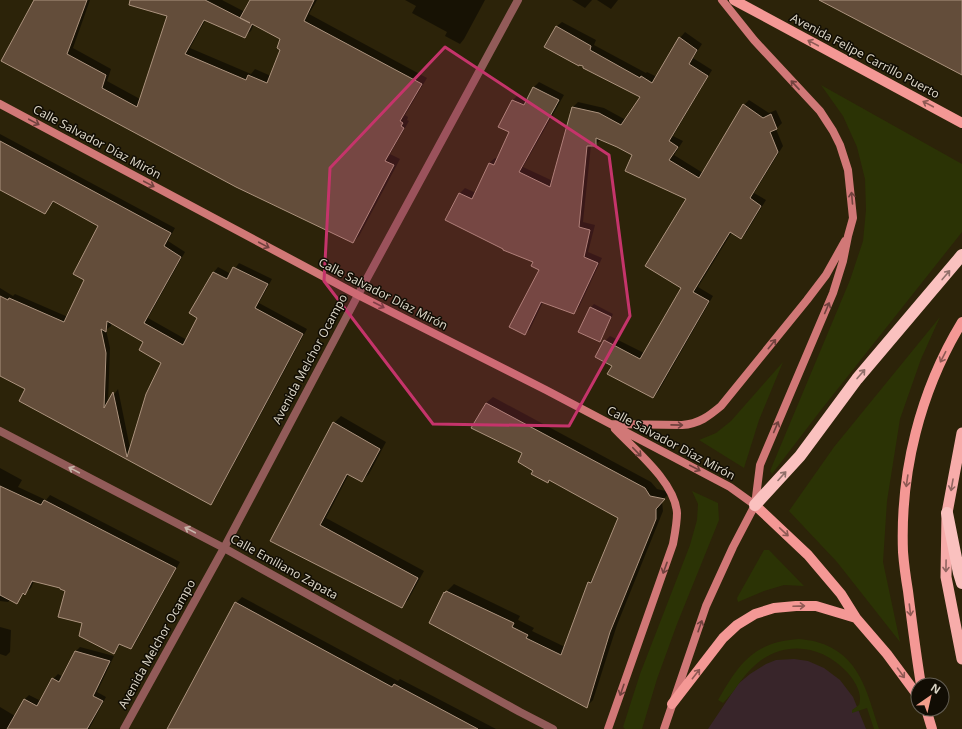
<svg xmlns="http://www.w3.org/2000/svg" width="962" height="729" viewBox="0 0 962 729" font-family="'Noto Sans',sans-serif">
<style>
.commercial{fill:#38252a}
.green{fill:#2b3305}
.shadow{fill:#0007;fill-rule:evenodd}
.building{fill:#634d3a;stroke:#ac937e;fill-rule:evenodd}
.lines{fill:none;stroke-linecap:round;stroke-linejoin:round}
.tertiary{stroke:#925b59;stroke-width:8}
.secondary{stroke:#d17877;stroke-width:8}
.primary{stroke:#f49895;stroke-width:10}
.trunk{stroke:#f7acaa;stroke-width:11}
.motorway{stroke:#fac1bf;stroke-width:12}
.oneway{stroke:#8e5954}
.oneway2{stroke:#71423e}
.oneway3{stroke:#91706b}
.oneway4{stroke:#c7b5a9}
.oneway5{stroke:#90645f}
.marked{fill:#c5346b;fill-opacity:0.2;stroke:#c5346b;stroke-width:3;stroke-linejoin:round}
.labels{text-anchor:middle;stroke-width:3;stroke-linejoin:round;paint-order:stroke}
.street-label{font-size:12px;fill:#d9d3c4;stroke:#110d04}
</style>
<rect width="100%" height="100%" fill="#2c2309"/>
<path class="commercial" d="M794 659 808 661 824 668 840 680 853 697 866 729H708L738 684 750 674 766 664 776 660Z"/>
<path class="green" d="M821 85 962 164V232L821 410 772 474 770 471 850 280 863 241 866 210 865 179 857 147 843 116Z
M940 317 921 359 900 419 887 501 883 562 900 642 837 562 789 511 834 447Z
M783 362 759 420 744 468 699 440 716 433 731 421Z
M692 491 718 503 719 520 677 624 657 679 642 729H625L623 727 640 674 690 545 697 520 698 504Z
M764 550H769L804 586 784 585 764 591 738 602 737 598Z
M799 639C805 640 811 640 817 642 860 654 867 693 879 729H874L867 708 852 713V710L859 705C863 693 854 680 847 672 821 644 781 639 752 668 741 678 734 693 723 703L718 700C739 664 753 642 799 639Z"/>
<path class="shadow" d="M35 0H90L73 48 111 69 107 81 140 99 169 15 161 0H222L245 12 251 0H317L309 14 427 78 405 115 408 117 407 120 409 121 390 154 400 159 359 236 353 242 2 61ZM206 19 244 37 251 31 254 24 281 39 282 50 271 76 255 69 251 74 190 48Z
M405 0H485L464 39 460 44 445 36 447 32 412 13 416 6Z
M572 0H592L585 8Z
M597 0H618L611 9Z
M562 22 596 40 594 45 646 73 647 72 657 77 680 38 685 32 702 44 693 58 712 70 673 136 683 141 674 155 703 173 744 105 749 100 769 113 776 110 782 123 776 129 783 146 754 193 766 200 746 233 741 238 732 232 698 287 713 296 658 392 653 397 613 365 605 341 610 336 644 353 682 287 688 198 634 155 618 146 600 140 595 145H591L583 222 595 225 588 252 602 258 579 307 574 312 543 302 530 329 525 334 540 270 534 262 447 220 460 193 465 188 476 193 489 163 495 158 498 159 511 132 513 100 518 95 528 99 533 88 539 82 564 95 523 167 553 181 573 107 578 102 604 108 626 120 641 97 556 27Z
M0 134 175 228 168 241 185 252 148 318 187 340 199 317 190 312 214 272 218 267 231 274 239 263 272 279 259 303 307 329 215 499 210 504 20 401 27 388 0 375V288L13 296 15 294 68 317 86 279 100 226 55 200 45 213 0 189ZM111 322 145 342 163 362 130 448 118 389 108 403 110 348 106 330 111 326Z
M594 304 613 314 602 338 599 341 580 332 591 307Z
M493 397 651 482 657 489 670 492 662 501 663 511 617 625 593 700 586 707 445 593 454 584 520 616 518 620 534 628 532 631 565 647 589 583 595 576 619 518 550 479 548 482 535 470 524 452 486 403Z
M341 416 386 442 369 474 362 481 349 474 326 518 424 571 408 600 401 607 274 536 334 423Z
M0 468 22 480 18 487 46 500 50 495 180 562 136 642 131 648 121 644 113 653 84 622 66 590 61 587 34 581 31 588 24 593 16 603 10 600 8 602 0 601Z
M242 597 398 681 400 679 496 729H168L236 603Z
M0 627 11 630 10 652 6 656 0 654Z
M80 647 114 656 97 692 106 697 89 729H0V707L15 716 25 699 29 695 41 701 53 679 58 674 63 677 75 652Z"/>
<path class="building" d="M34 0H87L67 54 106 75 102 88 137 107 167 16 129 5 130 0H205L250 23 240 18 250 0H314L304 21 422 84 400 121 403 123 401 126 404 128 385 161 394 165 353 243 236 187 1 61ZM204 20 245 38 252 24 280 39 277 48 280 50 267 83 248 75 246 80 185 54Z
M819 0H962V75Z
M556 26 591 46 590 50 640 78 641 76 652 83 679 37 697 50 689 64 708 76 669 141 678 147 669 160 699 178 743 104 763 118 771 114 777 129 770 132 778 152 750 198 761 206 741 239 730 232 693 292 709 301 653 398 607 374 612 366 595 357 604 340 640 359 681 288 645 266 686 199 625 171 632 155 617 147 596 138V146H587L579 227 590 230 584 257 598 263 574 314 541 302 525 335 509 327 539 270 531 266 533 262 503 250V249L445 220 459 193 472 199 489 163 494 165 509 132 498 127 512 100 524 105 533 87 559 100 519 172 550 187 572 107 599 113 621 125 640 97 583 68V66L579 65V66L544 47Z
M0 141 171 233 164 246 181 257 144 323 183 345 197 318 189 313 213 272 227 279 233 267 268 284 255 308 303 334 211 505 19 401 25 389 0 376V296L8 300 9 298 64 322 84 280 73 274 98 226 53 201 45 214 0 190ZM107 321 143 342 139 350 161 363 146 394 127 457 113 392 104 408 106 353 101 329 106 332Z
M590 307 611 317 600 342 578 332Z
M486 403 645 488 650 496 665 499 656 509V519L610 632 587 708 429 623 444 592 445 593 446 591 514 623 512 627 528 635 526 638 561 655 588 582 591 583 618 518 549 480 548 483 531 474 533 471 518 462 522 453 471 428Z
M333 422 380 449 362 482 347 474 320 525 418 578 402 608 270 541Z
M0 486 41 505 44 500 176 568 131 649 119 644 114 654 79 636 82 623 58 617 65 591 60 589V588L32 581 25 595 23 593 17 604 0 595Z
M235 602 392 687 394 684 478 729H167Z
M75 651 110 661 93 696 103 701 87 729H7L24 699 37 706 52 678 59 682Z"/>
<g class="lines">
<path class="tertiary" d="M0 431 224 548 520 712 553 729
M124 729 224 548 358 295 518 0"/>
<path class="secondary" d="M0 104 358 295 546 390 730 487 755 505
M611 424 682 425C699 424 709 416 721 406L807 300 826 275 845 241
M608 729 673 544C675 533 677 523 677 513 675 482 635 450 615 429
M664 729 706 606 733 547 755 505 760 465 833 293 843 261 848 236 853 218 848 170 840 145 833 131 820 111 754 40 722 0"/>
<path class="primary" d="M734 0 962 123
M755 505 808 555 841 594 856 618
M921 685C916 654 912 623 908 591 906 579 904 565 903 552 900 472 920 391 962 322
M672 704 723 638 737 625 755 614 774 608 796 606H816L856 618 887 654 918 696
M926 709 932 729"/>
<path class="trunk" d="M962 433 947 513 946 577 962 659"/>
<path class="motorway" d="M755 505 800 456 857 379 962 255
M947 513 959 573 962 583"/>
</g>
<defs><path id="oneway-shaft" d="M-6 0H5M1.5-3L5.5 0L1.5 3" fill="none" stroke-width="1.6" stroke-linecap="round" stroke-linejoin="round"/></defs>
<g class="oneway">
<use href="#oneway-shaft" transform="translate(813 43) rotate(-152)"/>
<use href="#oneway-shaft" transform="translate(928 104) rotate(-152)"/>
<use href="#oneway-shaft" transform="translate(943 357) rotate(117)"/>
<use href="#oneway-shaft" transform="translate(907 481) rotate(98)"/>
<use href="#oneway-shaft" transform="translate(784 532) rotate(43)"/>
<use href="#oneway-shaft" transform="translate(799 606) rotate(-2)"/>
<use href="#oneway-shaft" transform="translate(910 610) rotate(83)"/>
<use href="#oneway-shaft" transform="translate(901 673) rotate(54)"/>
<use href="#oneway-shaft" transform="translate(696 674) rotate(-52)"/>
</g>
<g class="oneway2">
<use href="#oneway-shaft" transform="translate(795 85) rotate(-133)"/>
<use href="#oneway-shaft" transform="translate(34 122) rotate(28)"/>
<use href="#oneway-shaft" transform="translate(149 184) rotate(28)"/>
<use href="#oneway-shaft" transform="translate(852 198) rotate(-95)"/>
<use href="#oneway-shaft" transform="translate(264 245) rotate(28)"/>
<use href="#oneway-shaft" transform="translate(379 305) rotate(27)"/>
<use href="#oneway-shaft" transform="translate(827 308) rotate(-67)"/>
<use href="#oneway-shaft" transform="translate(772 344) rotate(-51)"/>
<use href="#oneway-shaft" transform="translate(677 425) rotate(1)"/>
<use href="#oneway-shaft" transform="translate(776 427) rotate(-67)"/>
<use href="#oneway-shaft" transform="translate(637 452) rotate(46)"/>
<use href="#oneway-shaft" transform="translate(695 468) rotate(27)"/>
<use href="#oneway-shaft" transform="translate(665 568) rotate(110)"/>
<use href="#oneway-shaft" transform="translate(700 626) rotate(-71)"/>
<use href="#oneway-shaft" transform="translate(622 690) rotate(109)"/>
</g>
<g class="oneway3">
<use href="#oneway-shaft" transform="translate(946 275) rotate(-50)"/>
<use href="#oneway-shaft" transform="translate(861 374) rotate(-49)"/>
<use href="#oneway-shaft" transform="translate(782 476) rotate(-48)"/>
</g>
<g class="oneway4">
<use href="#oneway-shaft" transform="translate(74 470) rotate(-152)"/>
<use href="#oneway-shaft" transform="translate(190 530) rotate(-152)"/>
</g>
<g class="oneway5">
<use href="#oneway-shaft" transform="translate(952 485) rotate(100)"/>
<use href="#oneway-shaft" transform="translate(946 566) rotate(91)"/>
</g>
<path class="marked" d="M445 47 609 155 630 316 569 426 433 424 324 281 330 168Z"/>
<g class="labels">
<g class="street-label">
<text transform="translate(865 56) rotate(28)" y="4">Avenida Felipe Carrillo Puerto</text>
<text transform="translate(97 142) rotate(28)" y="4">Calle Salvador Díaz Mirón</text>
<text transform="translate(383 294) rotate(27)" y="4">Calle Salvador Díaz Mirón</text>
<text transform="translate(310 359) rotate(-62)" y="4">Avenida Melchor Ocampo</text>
<text transform="translate(671 443) rotate(28)" y="4">Calle Salvador Díaz Mirón</text>
<text transform="translate(284 567) rotate(29)" y="4">Calle Emiliano Zapata</text>
<text transform="translate(157 644) rotate(-61)" y="4">Avenida Melchor Ocampo</text>
</g>
</g>
<g transform="translate(930 697) rotate(34)"><circle r="19" fill="#110d04" stroke="#615c51"/>
<path d="M0-3L7 15L0 10L-7 15Z" fill="#f49e8a"/>
<text y="-6" font-size="11" font-weight="bold" text-anchor="middle" fill="#d9d3c4">N</text>
</g>
</svg>
